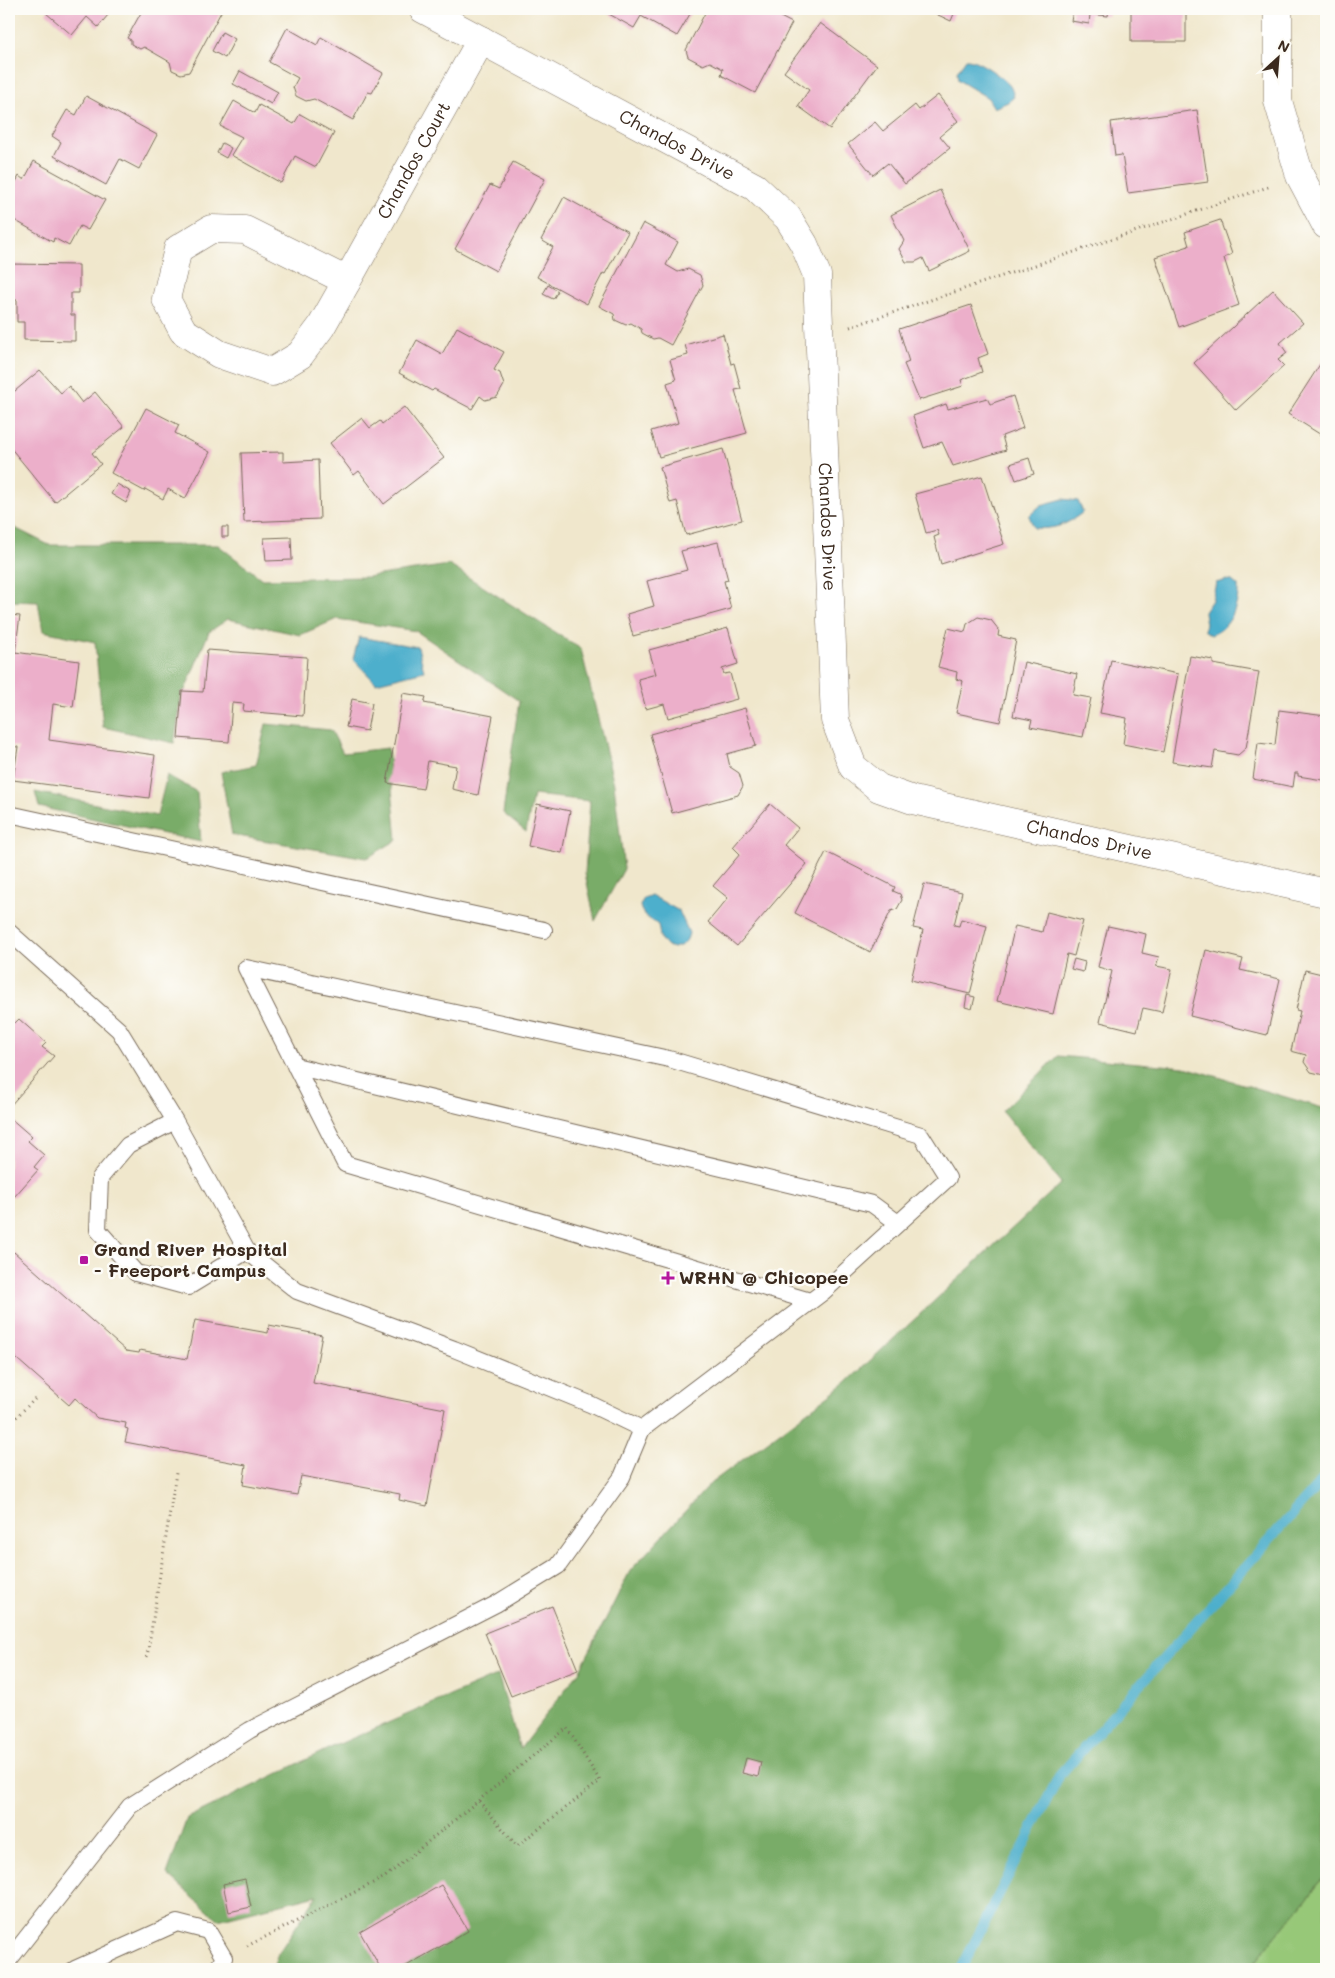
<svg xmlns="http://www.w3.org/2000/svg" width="1335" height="1978" viewBox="0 0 1335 1978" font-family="Mali,sans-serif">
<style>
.green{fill:#97c878;stroke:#69794b}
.forest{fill:#79ac68;stroke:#5a6b43}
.water{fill:#4dafcc;stroke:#446c75}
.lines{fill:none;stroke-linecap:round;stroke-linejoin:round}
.stream{stroke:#4dafcc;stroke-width:10}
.building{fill:#ecafca}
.lane-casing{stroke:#7a6c5b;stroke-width:18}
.street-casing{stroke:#7a6c5b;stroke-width:29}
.path{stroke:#7a6c5b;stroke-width:3;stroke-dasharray:1 4;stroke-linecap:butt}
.lane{stroke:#fff;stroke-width:16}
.street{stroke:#fff;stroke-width:28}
.poi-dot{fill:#b5179e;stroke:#fdfcf7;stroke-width:2}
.labels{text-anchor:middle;stroke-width:5;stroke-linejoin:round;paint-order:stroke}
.street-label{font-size:18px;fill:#3b2a1e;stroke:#fdfcf7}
.poi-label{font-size:18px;font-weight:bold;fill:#3b2a1e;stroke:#fdfcf7;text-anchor:start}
</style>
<rect width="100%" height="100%" fill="#fdfcf7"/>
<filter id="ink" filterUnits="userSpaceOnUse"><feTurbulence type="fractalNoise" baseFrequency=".02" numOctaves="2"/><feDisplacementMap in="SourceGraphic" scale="10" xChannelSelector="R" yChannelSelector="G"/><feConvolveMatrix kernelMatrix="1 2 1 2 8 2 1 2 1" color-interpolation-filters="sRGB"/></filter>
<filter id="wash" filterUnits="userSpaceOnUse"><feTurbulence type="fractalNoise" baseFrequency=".0096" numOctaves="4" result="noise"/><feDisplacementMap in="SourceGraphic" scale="20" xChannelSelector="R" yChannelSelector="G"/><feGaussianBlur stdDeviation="1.12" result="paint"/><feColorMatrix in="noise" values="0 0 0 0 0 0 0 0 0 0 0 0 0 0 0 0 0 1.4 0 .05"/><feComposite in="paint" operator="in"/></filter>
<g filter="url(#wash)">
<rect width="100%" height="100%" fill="#f0e7cc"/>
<path class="green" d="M1326 1875V1969H1249Z"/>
<path class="forest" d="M9 525 49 545H218L262 579 366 577 449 565 581 649 614 784 624 869 595 921 585 873 590 801 533 795 526 832 503 813 519 701 416 631 337 619 300 635 228 619 209 632 182 697 174 743 103 727 95 642 43 631 38 602 9 601Z
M266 724 331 730 343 753 388 748 397 840 367 858 232 835 221 772 256 765Z
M167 775 197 792 201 842 39 807 35 792 157 816Z
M1058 1056 1185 1067 1326 1109V1875L1249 1969H273L277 1955 317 1895 218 1920 167 1874 187 1818 330 1748 498 1675 520 1749 580 1670 630 1571 711 1483 846 1383 1061 1183 1002 1111Z"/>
<path class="water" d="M966 59C976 58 1003 77 1010 86 1012 89 1013 93 1014 97L1008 102 994 108 988 98 958 80 957 72Z
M1063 499 1078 501 1083 512C1067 525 1054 530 1034 528L1029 516 1041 505Z
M1227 580 1232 581 1238 586C1239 605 1231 628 1211 635L1204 630 1206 624 1204 612 1212 600 1216 583Z
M359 637 418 647 424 671 376 683 353 659Z
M651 895 679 911 689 933C687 943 682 946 673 948 658 943 661 938 658 925 650 918 643 918 640 906L644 898Z"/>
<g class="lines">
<path class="stream" d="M961 1969 1059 1776 1326 1476"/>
</g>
<g id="blocks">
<path class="building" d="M49 9H113L98 27 87 17 72 35 46 13Z
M143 9H220L222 10 189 72 181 74 172 70 170 62 144 47 140 49 131 44V40L127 38Z
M600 9H693L677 36 641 16 634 28Z
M707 9H765L792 23 755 93 721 75 723 69 710 62 703 65 688 57 686 50Z
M939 9H956L951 21 936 14Z
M1067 9H1109L1108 16 1090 14 1089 24 1071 21 1073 11Z
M1131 9H1186V42H1131Z
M820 23 877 65 830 129 798 106 809 90 784 72Z
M287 28 317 45 321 37 383 73 372 93 368 92 353 120 314 99 306 101 296 96 293 87 298 78 269 62Z
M222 32 235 39 225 58 212 51Z
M240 71 278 92 271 104 233 84Z
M938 95 958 121 940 136 950 148 905 184 888 163 873 175 848 144 875 122 883 131 915 105 919 110Z
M86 96 157 135 139 169 120 159 106 185 54 156 61 142 52 136 67 110 76 115Z
M234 101 255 113 259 105 294 124 300 114 334 133 316 167 295 156 281 183 231 155 242 137 220 126Z
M1197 110 1208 182 1128 193 1122 155 1115 156 1111 122Z
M222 143 231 148 226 158 217 153Z
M34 161 105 200 88 230 80 226 69 246 54 238 53 242 9 217V208L12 201 9 200V195L19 176 24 180Z
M513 162 545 179 496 271 455 249 490 185 499 189Z
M940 190 970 251 929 271 923 258 915 262H906L899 249 904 241 891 215Z
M564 197 628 232 605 274 603 273 587 304 537 277 553 247 541 240Z
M1220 220 1232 254 1224 258 1239 305 1179 327 1155 257 1189 246 1185 232Z
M643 223 678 242 666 265 678 272 688 269 700 275 703 285 671 345 658 338 653 339 642 333 641 329 631 323 626 325 615 320 614 314 599 306Z
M9 264 79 265V293H71V315H75V341L24 340V322H17V300H9Z
M548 285 558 291 553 299 543 294Z
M1273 290 1303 323 1280 343 1287 353 1278 360 1284 366 1236 410 1194 363Z
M971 305 988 354 978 358 982 372 961 380 963 386 919 400 904 364 909 362 899 329Z
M457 327 504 352 494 370 500 373 504 385 497 397 485 400 480 396 472 409 434 389 432 391 399 373 417 340 442 354Z
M723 334 731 364 734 363 741 389 735 390 747 433 659 457 651 431 678 423 667 383 676 380 670 360 688 355 685 345Z
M1326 355V438L1288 414Z
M40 370 61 393 69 386 82 403 95 392 124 427 92 453 101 464 55 502 9 446V396Z
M1013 396 1023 428 1002 436 1006 450 953 466 942 442 924 448 913 416 946 404 948 409 987 398 990 404Z
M404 407 444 458 384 504 359 471 354 475 330 443 362 418 370 428 380 421 382 424Z
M146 408 179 425 175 433 210 452 185 499 168 489 163 499 145 489 144 491 111 473Z
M723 449 742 520 686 535 677 501 670 503 660 467Z
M283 452V462L318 460 320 519 244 522 241 453Z
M1029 458 1034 474 1016 480 1010 464Z
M982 476 1004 544 941 564 934 537 939 535 937 530 926 533 915 494Z
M117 484 131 492 126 503 111 494Z
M222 527H228V537H222Z
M291 537 292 560 266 561 264 538Z
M718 542 728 580 724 581 731 609 633 636 627 614 654 606 647 581 687 570 681 551Z
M9 615 20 616 15 652 79 661 73 707 53 704 49 740 155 755 149 798 13 780 18 747 9 746Z
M978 617 991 620 999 630 998 636 1016 640 1000 722 956 713 963 681 956 679 957 672 938 667 948 628 965 632 967 624Z
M728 628 738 664 722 669 724 674 730 673 737 699 668 718 664 704 646 709 638 679 656 674 649 650Z
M207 650 307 657 303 716 243 711 244 704 232 703 229 742 178 738 182 691 203 692Z
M1190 656 1213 660V664L1259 672 1246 748 1238 755 1215 751 1212 768 1172 762Z
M1111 660 1178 674 1163 752 1123 744 1127 718 1100 713Z
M1024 662 1077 674 1073 695 1091 698 1083 737 1030 727 1032 720 1013 716Z
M403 693 426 697 424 703 493 716 478 795 452 789 456 766 428 761 423 789 387 783Z
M352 699 372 703 367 731 346 727Z
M745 708 756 746 727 754 730 767 739 773 743 786 738 795 672 813 650 734Z
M1279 710 1326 716V757L1323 780 1298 776V773H1295L1293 787 1253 779 1258 743 1275 745Z
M537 804 570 811 562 853 528 846Z
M770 804 798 828 784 845 807 864 737 946 708 922 728 898 713 886 740 854 733 847Z
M826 852 895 887 893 891 900 894 902 900 897 909 891 911 870 952 795 913Z
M924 884 962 892 954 925 959 926 961 919 987 926 970 994 911 980 923 930 913 928Z
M1047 912 1083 921 1074 956 1067 954 1053 1014 997 1001 1015 926 1042 932Z
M1108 926 1146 934 1142 953 1159 957 1156 966 1172 969 1162 1012 1143 1008 1137 1031 1100 1022 1112 971 1098 967Z
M1206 950 1243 959 1240 970 1280 979 1267 1035 1190 1016Z
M1074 959 1085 962 1083 972 1071 969Z
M1305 970 1326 975V1074L1324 1075 1311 1072 1304 1062 1306 1055 1291 1051 1300 1011 1296 1010Z
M967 995 975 997 972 1009 965 1007Z
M9 1018 15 1023 19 1019 46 1043 42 1047 54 1056 9 1107Z
M9 1117 32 1137 28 1141 44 1155 34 1167 38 1170 14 1197 10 1194 9 1196Z
M14 1252 126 1351 139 1353 140 1350 187 1359 195 1320 268 1333 269 1325 322 1335 313 1383 445 1409 427 1506 399 1500 400 1494 301 1476 297 1495 243 1485 246 1465 125 1442 128 1429 125 1428 126 1423 97 1418 75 1398 69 1405 9 1352V1258Z
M552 1606 578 1670 511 1696 485 1633Z
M746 1758 761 1762 758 1777 742 1773Z
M245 1879 251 1907 229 1912 223 1884Z
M441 1885 468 1931 401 1969H381L360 1932Z"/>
</g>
</g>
<g filter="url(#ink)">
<use href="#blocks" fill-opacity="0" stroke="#7a6c5b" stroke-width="1"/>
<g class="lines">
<defs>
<path id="lane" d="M9 814 544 930
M9 932 119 1030 175 1121 247 1251 297 1291 454 1349 590 1404 642 1429
M295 1066 872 1204 898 1223
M175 1121 128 1145 100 1178 98 1230 136 1273 188 1287 247 1251
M9 1960 130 1806 250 1730 496 1604 558 1566 622 1477 642 1429 823 1292 948 1178 921 1135 669 1059 246 968 345 1164 810 1301
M75 1969 177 1923 208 1931 224 1958 217 1969"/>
<g id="street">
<path id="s1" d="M423 9 755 187 788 218 804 244 817 275 835 720 853 767 879 788 913 800 1326 893"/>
<path d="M1278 9V101L1300 176 1326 225"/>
<path d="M211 229 245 230 347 281 321 327 300 355 272 372 219 354 183 331 166 299 178 249Z"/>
<path id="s2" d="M347 281 481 40"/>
</g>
</defs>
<use href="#lane" class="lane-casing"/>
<use href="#street" class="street-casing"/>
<path class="path" d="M850 327 1271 186
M9 1424 35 1399
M147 1657 176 1473
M247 1946 385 1877 567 1728 600 1781 517 1846 478 1800"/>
<use href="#lane" class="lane"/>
<use href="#street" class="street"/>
</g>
</g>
<g class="poi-dot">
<rect x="79" y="1255" width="10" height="10" rx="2.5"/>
<path d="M665.5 1270.5h5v5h5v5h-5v5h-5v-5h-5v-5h5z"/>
</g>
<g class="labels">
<g class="street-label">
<text dy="6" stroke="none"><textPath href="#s1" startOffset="288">Chandos Drive</textPath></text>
<text dy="6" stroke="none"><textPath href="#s2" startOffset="138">Chandos Court</textPath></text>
<text dy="6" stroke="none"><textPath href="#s1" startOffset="738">Chandos Drive</textPath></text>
<text dy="6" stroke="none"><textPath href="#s1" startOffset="1232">Chandos Drive</textPath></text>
</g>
<g class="poi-label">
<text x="94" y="1256">Grand River Hospital<tspan x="94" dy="21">- Freeport Campus</tspan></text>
<text x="679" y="1284">WRHN @ Chicopee</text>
</g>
</g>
<rect width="1335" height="1978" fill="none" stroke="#fdfcf7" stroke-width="30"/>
<g transform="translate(1278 58) rotate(26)" stroke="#fdfcf7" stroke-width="4" paint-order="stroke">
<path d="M0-4L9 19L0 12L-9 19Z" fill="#3b2a1e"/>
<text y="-8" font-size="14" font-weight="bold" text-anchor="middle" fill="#3b2a1e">N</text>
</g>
</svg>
